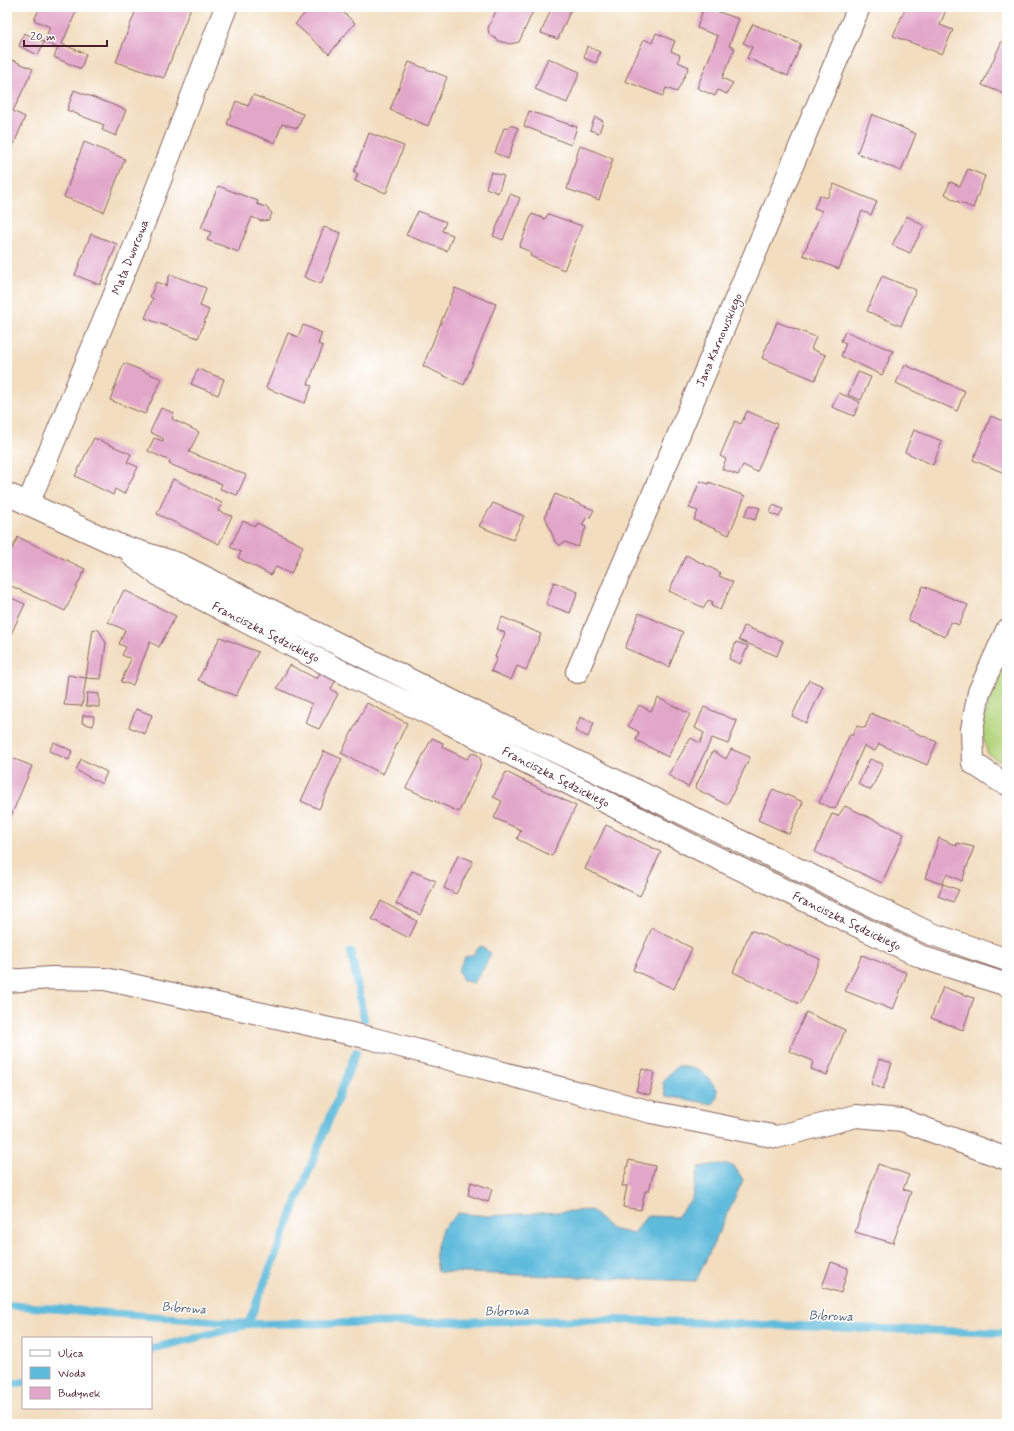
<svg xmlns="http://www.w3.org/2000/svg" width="1014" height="1431" viewBox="0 0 1014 1431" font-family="Mynerve,sans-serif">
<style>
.green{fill:#b3d47c;stroke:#7e7a54}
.water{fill:#5ebbdc;stroke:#546d84}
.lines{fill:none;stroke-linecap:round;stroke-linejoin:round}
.stream{stroke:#5ebbdc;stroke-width:8}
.building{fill:#e2a6c9}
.minor-casing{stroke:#85625f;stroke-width:24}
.minor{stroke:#fff;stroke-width:22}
.labels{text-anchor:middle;stroke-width:3;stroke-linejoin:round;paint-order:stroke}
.street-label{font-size:12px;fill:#4a1f2b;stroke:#fff}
.water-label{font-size:13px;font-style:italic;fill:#525d72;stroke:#fff}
</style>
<rect width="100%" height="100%" fill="#fff"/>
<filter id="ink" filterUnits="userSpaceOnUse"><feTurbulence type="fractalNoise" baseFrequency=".025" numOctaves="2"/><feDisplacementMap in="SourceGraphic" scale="8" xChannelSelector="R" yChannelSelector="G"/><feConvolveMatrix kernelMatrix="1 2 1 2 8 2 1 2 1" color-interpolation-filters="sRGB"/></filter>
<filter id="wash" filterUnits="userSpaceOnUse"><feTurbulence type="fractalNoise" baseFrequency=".012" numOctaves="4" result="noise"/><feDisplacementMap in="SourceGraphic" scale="16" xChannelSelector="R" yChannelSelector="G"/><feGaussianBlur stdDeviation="0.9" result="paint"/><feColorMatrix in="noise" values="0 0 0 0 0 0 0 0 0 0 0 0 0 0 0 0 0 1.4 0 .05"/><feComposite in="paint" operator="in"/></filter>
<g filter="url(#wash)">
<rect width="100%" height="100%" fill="#f2ddbf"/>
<path class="green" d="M1007 658V766L988 754 981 730 991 695Z"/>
<path class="water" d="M480 946 491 953 484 968 473 983 463 980 458 970 465 957 474 954Z
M678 1066 697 1069 707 1077 717 1089V1098L713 1104 666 1096 663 1083 669 1074Z
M719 1164 734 1166 743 1180 696 1281 438 1272 435 1253 442 1229 458 1213 488 1216 591 1210 611 1229 633 1234 647 1216 677 1217 692 1198 699 1167Z"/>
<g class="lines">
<path class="stream" d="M351 952 364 1019
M7 1305 248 1324 620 1320 1007 1333
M248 1324 356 1052
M151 1349 242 1326
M7 1386 23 1382"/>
</g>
<g id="blocks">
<path class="building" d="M40 7H78L62 44 86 54 81 69 54 57 58 48 44 42 38 55 19 46 24 33 44 42 50 27 34 20Z
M137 7H191L164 78 116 62Z
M311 7H337L355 23 329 54 295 24Z
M498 7H535L519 42 510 44 499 41 489 34 488 28Z
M552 7H572L558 39 541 33Z
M704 7 739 19 729 46 735 48 722 78 733 83 727 94 718 90 715 96 697 88 718 36 697 28Z
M906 7H938L946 10 940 25 953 30 942 54 893 36Z
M753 24 801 44 788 76 747 58 752 47 743 43Z
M656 33 675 41 671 51 680 55 678 62 689 67 677 92 666 88 663 96 625 81 644 39 652 43Z
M1002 41 1007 43V95L982 85Z
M587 46 600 52 596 63 584 58Z
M548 58 580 72 567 103 535 89Z
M12 60 33 69 13 111 25 117 7 161V72Z
M409 62 447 77 428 126 390 110Z
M74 90 126 110 116 136 102 130 104 125 67 110Z
M253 95 303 114 298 128 282 124 275 143 227 124 236 101 248 106Z
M529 111 577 127 571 145 524 126Z
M872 114 916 134 901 171 857 153Z
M595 117 603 121 599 133 590 130Z
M510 125 518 128 508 159 495 153 504 128 508 129Z
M369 133 404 146 386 193 355 181 358 174 354 172Z
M84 142 125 159 104 212 64 197Z
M580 145 613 159 599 200 567 189Z
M968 169 985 176 973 208 954 200 945 194 950 182 960 186Z
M491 172 504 176 498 193 486 188Z
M834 184 877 202 871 215 862 211 839 269 803 255 822 211 814 208 820 195 827 198Z
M218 186 258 201 257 204 266 207 272 213 269 220 261 221 252 217 238 252 207 240 211 232 201 228Z
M510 194 520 198 503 240 493 236Z
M418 211 446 222 442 231 453 235 447 251 406 235Z
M532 214 545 219 548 214 582 226 564 270 530 256 531 252 519 247Z
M907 216 924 226 910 253 892 245Z
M324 227 341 233 321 284 304 277Z
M91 234 117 244 100 285 75 275Z
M170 274 206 288 200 306 209 310 198 338 145 318 153 298 150 297 156 282 166 286Z
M882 276 916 290 901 326 867 311Z
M455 288 496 304 464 385 423 366Z
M777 322 816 337 811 349 826 355 815 380 762 358Z
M303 325 322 333 318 344 323 346 308 384 312 386 305 403 266 388 288 333 298 337Z
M845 331 893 351 882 375 841 356 846 343 841 341Z
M124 363 162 379 145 414 110 400Z
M905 365 965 391 957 411 896 383Z
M198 369 224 379 218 395 191 384Z
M858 372 871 377 861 400 848 395Z
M839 393 860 402 854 416 832 407Z
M161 408 174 413 172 419 199 432 189 452 246 475 237 495 220 489 222 484 169 464 170 461 148 451 154 438 163 441 164 439 150 432Z
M747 411 777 424 757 472 743 465 738 475 722 469 726 459 720 456 735 421 741 424Z
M991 416 1007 422V474L973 460Z
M914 430 942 441 933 465 905 452Z
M94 438 131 454 127 462 138 467 124 494 115 489 113 495 75 476Z
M173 479 222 503 218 511 232 516 219 544 157 514Z
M700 481 709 484V482L745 496 729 535 694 520 698 511 689 508Z
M555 494 594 510 589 519 586 518 582 525 586 527 578 547 565 542 560 545 555 542 545 516Z
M493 503 524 516 513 540 479 526Z
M750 505 760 508 755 520 744 516Z
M773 505 783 509 779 517 770 513Z
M243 521 255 526 257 523 303 546 291 574 276 567 271 575 238 558 241 552 230 547Z
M18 537 85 569 65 611 7 584V559Z
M686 555 721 573 719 576 733 582 720 610 711 606 713 602 708 600 704 608 669 591Z
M554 582 578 592 570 613 546 604Z
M923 586 968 605 959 625 951 622 945 637 908 620Z
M124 590 176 616 159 647 150 642 133 685 121 682 131 659 122 655 126 647 119 644 125 630 108 622Z
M7 596 25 604 11 634 7 633Z
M639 613 683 632 669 667 625 648Z
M502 617 541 634 526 670 517 666 511 680 491 671 497 658 495 657 505 633 497 629Z
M744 626 783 641 777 656 739 640Z
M93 629 99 630 106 643 101 679 86 678Z
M220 637 258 652 236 696 198 680Z
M736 642 748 646 740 664 729 659Z
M290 665 317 679 321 672 336 680 331 689 338 694 319 729 305 723 312 704 277 688Z
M68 675 86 678 82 706 64 705Z
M809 680 823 686 806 723 792 716Z
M87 693 99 694V707L86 706Z
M658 698 690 714 668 757 636 740 639 732 628 726 639 705 651 711Z
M367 703 407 723 383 774 341 753Z
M704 707 737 721 728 744 712 738 688 787 668 775 691 738 700 743 704 733 695 728Z
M136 709 152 715 145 734 129 727Z
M871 713 937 742 927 765 879 744 875 751 864 746 835 809 819 803 850 734 852 736 857 726 865 728Z
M83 715 94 716 93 726 82 723Z
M580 717 594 723 588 737 575 731Z
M432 738 443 743 442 747 467 759 472 753 478 755 480 758 481 763 479 769 459 812 406 788Z
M54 742 72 751 69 760 49 751Z
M731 749 750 757 727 805 695 788 713 751 726 759Z
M324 751 342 759 319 809 301 801Z
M7 756 32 766 7 826Z
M81 759 107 772 102 784 76 770Z
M870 759 883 764 871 790 858 784Z
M506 772 576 806 552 856 517 839 521 830 494 818 502 801 493 797Z
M773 789 803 802 789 834 758 820Z
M845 806 904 834 882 883 815 852 832 814 838 816Z
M606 825 661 852 640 896 585 869Z
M939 838 957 846V843L974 847 962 881 947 874 942 884 925 878Z
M458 855 473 861 456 894 444 888Z
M412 871 436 881 420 915 396 904Z
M943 884 959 890 953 902 938 896Z
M381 901 417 921 409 938 372 919Z
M652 928 692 948 674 989 633 970Z
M751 930 820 959 800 1004 733 972Z
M862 955 907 973 893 1010 845 991Z
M943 987 974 998 963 1030 931 1018Z
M806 1012 845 1030 827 1075 811 1069 813 1061 789 1051Z
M879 1059 892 1063 883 1089 871 1084Z
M642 1069 654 1072 650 1095 636 1091Z
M629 1160 655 1166 649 1191H645L641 1210 623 1207 627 1186H622Z
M878 1164 909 1175 903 1189 911 1192 893 1243 855 1232Z
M471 1182 492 1189 488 1202 468 1195Z
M831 1262 848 1268 841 1293 822 1287Z"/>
</g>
</g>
<g filter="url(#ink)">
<use href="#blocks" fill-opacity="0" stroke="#85625f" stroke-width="1"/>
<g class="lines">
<defs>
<path id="minor" d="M7 494 118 545 178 564 458 704 929 933 1007 960
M28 504 136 243 226 7
M133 556 166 580 354 678 449 723 699 849 924 958 1007 985
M1007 630 979 692 972 729 973 763 1000 781 1007 784
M577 672 676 441 859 7
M7 981 51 978 105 979 370 1038 651 1112 777 1137 856 1116 902 1120 1007 1159"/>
</defs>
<use href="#minor" class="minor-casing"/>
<use href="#minor" class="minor"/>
</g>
</g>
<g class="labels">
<g class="street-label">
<text transform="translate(130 257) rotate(-68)" y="4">Mała Dworcowa</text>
<text transform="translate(719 340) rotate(-67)" y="4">Jana Karnowskiego</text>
<text transform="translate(266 632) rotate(27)" y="4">Franciszka Sędzickiego</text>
<text transform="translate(556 777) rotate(27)" y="4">Franciszka Sędzickiego</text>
<text transform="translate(847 921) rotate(26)" y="4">Franciszka Sędzickiego</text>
</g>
<g class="water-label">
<text transform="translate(184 1307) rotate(4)" y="5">Bibrowa</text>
<text transform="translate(507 1310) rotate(-1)" y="5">Bibrowa</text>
<text transform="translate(831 1315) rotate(2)" y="5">Bibrowa</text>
</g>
</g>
<rect width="1014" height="1431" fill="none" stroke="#fff" stroke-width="24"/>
<rect x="22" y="1337" width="130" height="72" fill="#ffffff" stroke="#b7a5aa"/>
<rect x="30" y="1350" width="20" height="6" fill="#ffffff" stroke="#b7a5aa"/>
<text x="58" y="1357" font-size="12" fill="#4a1f2b">Ulica</text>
<rect x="30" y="1367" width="20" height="12" fill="#5ebbdc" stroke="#b7a5aa"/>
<text x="58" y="1377" font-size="12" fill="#4a1f2b">Woda</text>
<rect x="30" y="1387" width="20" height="12" fill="#e2a6c9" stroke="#b7a5aa"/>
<text x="58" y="1397" font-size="12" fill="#4a1f2b">Budynek</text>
<path d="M24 40v6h83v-6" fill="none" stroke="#4a1f2b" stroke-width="2"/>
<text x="30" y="40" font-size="12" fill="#4a1f2b" stroke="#ffffff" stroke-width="3" paint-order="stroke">20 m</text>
</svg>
